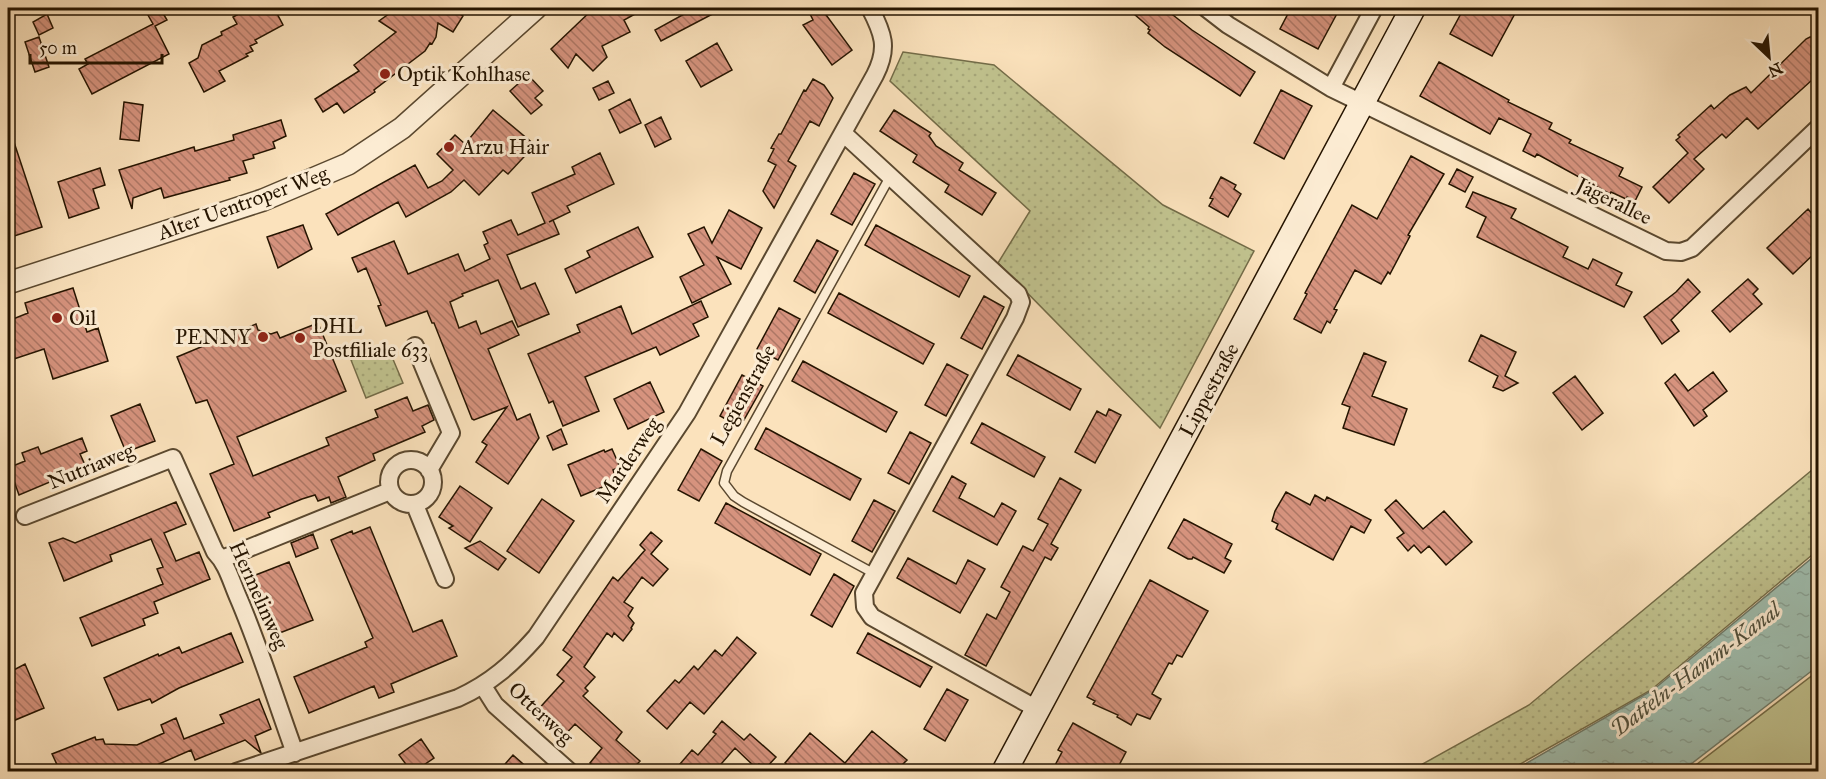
<svg xmlns="http://www.w3.org/2000/svg" width="1826" height="779" viewBox="0 0 1826 779" font-family="'IM FELL Great Primer',serif">
<style>
.grass{fill:#c1c38f;stroke:#736c48;stroke-width:1.5}
.park{fill:url(#park-dots);stroke:#736c48;stroke-width:1.5}
.water{fill:url(#water-ripples);stroke:#6e7a69;stroke-width:1.5}
.building{fill:url(#building-back-hatch);stroke:#251400;stroke-width:1.5}
.lines{fill:none;stroke-linecap:round;stroke-linejoin:round}
.service-casing{stroke:#5a482f;stroke-width:11}
.minor-casing{stroke:#5a482f;stroke-width:20}
.tertiary-casing{stroke:#5a482f;stroke-width:24}
.secondary-casing{stroke:#251400;stroke-width:27}
.service{stroke:#fcecd3;stroke-width:8}
.minor{stroke:#fcecd3;stroke-width:16}
.tertiary{stroke:#fcecd3;stroke-width:21}
.secondary{stroke:#fcecd3;stroke-width:24}
.poi-dot{fill:#8f2418;stroke:#fcecd3;stroke-width:2}
.labels{text-anchor:middle;stroke-width:6;stroke-linejoin:round;paint-order:stroke}
.poi-label{font-size:21px;fill:#251400;stroke:#fcecd3;text-anchor:start}
.street-label{font-size:21px;fill:#251400;stroke:#fcecd3}
.water-label{font-size:22px;font-style:italic;fill:#50503d;stroke:#fcecd3}
</style>
<defs>
<pattern id="park-dots" width="8" height="8" patternUnits="userSpaceOnUse" patternTransform="scale(1.5)"><rect width="8" height="8" fill="#c1c38f"/><path d="M2 2h.1M6 6h.1" fill="none" stroke="#a6a77a" stroke-width="1.8" stroke-linecap="round"/></pattern>
<pattern id="water-ripples" width="26" height="14" patternUnits="userSpaceOnUse" patternTransform="scale(1.5)"><rect width="26" height="14" fill="#9fbeaf"/><path d="M2 4q2-2 4 0t4 0M15 11q2-2 4 0t4 0" fill="none" stroke="#89a295"/></pattern>
<pattern id="building-back-hatch" width="6" height="6" patternUnits="userSpaceOnUse" patternTransform="scale(1.5)"><rect width="6" height="6" fill="#d6937e"/><path d="M-1 5l2 2M0 0l6 6M5-1l2 2" fill="none" stroke="#ad7765"/></pattern>
</defs>
<rect width="100%" height="100%" fill="#fbe2bc"/>
<filter id="stains"><feTurbulence type="fractalNoise" baseFrequency=".00333" numOctaves="4"/><feColorMatrix values="0 0 0 0 .2 0 0 0 0 .09 0 0 0 0 .02 0 0 0 .5 -.17"/></filter>
<radialGradient id="worn" r=".72"><stop offset=".6" stop-color="#630" stop-opacity="0"/><stop offset="1" stop-color="#630" stop-opacity=".3"/></radialGradient>
<path class="grass" d="M1818 671V771H1688Z"/>
<path class="park" d="M903 52 994 65 1163 205 1254 251 1160 428 998 263 1030 211 890 81Z
M387 345 403 383 366 398 351 360Z
M1818 465V550L1651 690 1508 771H1410L1529 705Z"/>
<path class="water" d="M1818 553V666L1682 771H1513L1653 690Z"/>
<path class="building" d="M144 8H160L167 20 155 26 169 54 92 94 79 69 88 64 85 59 153 24Z
M233 8H274L283 25 255 40 257 43 250 46 253 51 246 54 248 56 219 71 225 81 204 92 189 63 198 58 202 45 222 35 221 32 237 24 233 17 237 15Z
M394 8H464L460 14 463 16 453 32 438 23 436 37 432 44 430 43 425 51 374 90 375 92 344 113 337 103 323 112 315 99 359 71 354 65 396 32 379 21 390 13Z
M594 8H646L624 20 630 32 602 46 607 57 593 71 576 54 568 68 551 49Z
M695 8H724L661 41 655 30Z
M807 8H821L852 50 832 65 803 25 813 20Z
M1127 8H1164L1192 30 1255 72 1240 96 1165 47 1148 33 1150 30 1148 29 1149 27Z
M1291 8H1340L1318 49 1280 29Z
M1464 8H1518L1492 56 1450 34Z
M47 14 53 28 39 35 33 22Z
M39 37 49 67 35 72 25 42Z
M1810 37H1818V88L1812 80 1758 129 1747 118 1726 138 1722 134 1694 159 1704 169 1669 203 1653 187 1688 153 1676 140 1680 137 1678 135 1711 105 1714 109 1730 95 1746 87 1751 93 1806 39Z
M717 43 732 70 701 87 686 61Z
M1439 62 1509 100 1508 102 1552 123 1549 129 1571 140 1569 143 1623 168 1619 176 1642 187 1635 201 1627 197 1626 199 1611 192 1610 194 1537 154 1535 157 1523 151 1531 134 1499 118 1490 134 1420 96Z
M528 75 543 91 535 98 542 105 531 114 510 91Z
M813 79 824 85 833 98 819 126 810 121 788 161 796 166 774 208 763 191 776 165 768 161 774 149 771 148 779 134H781L804 90 806 91Z
M608 81 614 93 599 100 593 88Z
M1281 90 1312 106 1284 159 1254 143Z
M630 99 641 123 620 133 609 110Z
M124 102 143 105 139 141 120 139Z
M493 110 535 145 508 174 503 170 479 195 464 180 451 192 406 217 398 202 338 235 326 214 415 165 428 188 442 181 453 170 437 154 455 135 465 144Z
M894 110 931 133 929 136 936 146 963 163 959 170 996 193 982 215 945 192 949 185 913 162 917 155 880 131Z
M661 117 671 139 655 147 645 125Z
M281 120 286 136 273 142 275 148 253 155 254 158 243 161 247 173 229 178 230 180 164 198 161 188 133 198 132 209 119 170 194 147 195 151 234 140 233 135Z
M8 130H10L42 227 8 238Z
M600 153 614 184 567 206 570 212 549 222 553 220 559 234 507 255 521 289 535 283 549 314 518 327 498 280 462 294 463 296 450 302 459 328 476 321 481 334 512 321 519 335 488 349 517 420 530 414 539 438 508 484 476 462 487 445 482 442 507 407 474 420 472 419 434 323H432L427 311 386 326 378 306 381 305 366 268 358 272 352 258 394 241 408 274 458 254 465 271 490 259 484 245 488 243 483 232 511 220 518 235 545 223 532 193 575 174 572 167Z
M1411 156 1444 174 1408 235 1410 236 1390 274 1388 272 1381 284 1355 270 1334 309 1337 310 1330 323 1327 321 1321 333 1294 319 1307 294 1305 293 1352 205 1377 219Z
M100 168 105 185 93 189 99 208 69 218 58 182Z
M1457 169 1473 177 1465 192 1449 184Z
M854 173 875 184 852 225 831 214Z
M1221 177 1236 185 1234 189 1241 194 1228 217 1209 206 1213 199 1210 198Z
M1473 192 1516 209 1511 218 1568 247 1563 257 1588 269 1593 259 1622 273 1616 285 1632 292 1624 307 1477 237 1486 217 1466 207Z
M1808 209 1818 221V250L1793 274 1767 248Z
M729 210 762 228 741 269 717 257 731 284 692 303 680 277 704 265 688 234 704 227 712 243Z
M303 225 312 249 278 268 267 237Z
M876 225 970 276 959 297 865 245Z
M638 227 653 257 576 293 565 269 590 257 587 251Z
M817 240 838 251 815 293 794 281Z
M1688 279 1700 292 1671 320 1679 331 1662 344 1644 317 1676 292Z
M1748 279 1758 289 1753 294 1762 304 1730 332 1712 311Z
M73 288 87 332 98 328 108 361 53 379 44 349 8 361V321L28 313 25 303Z
M839 293 934 344 923 364 828 313Z
M984 296 1004 307 982 349 961 338Z
M701 301 708 317 693 324 699 336 660 355 656 347 585 377 599 411 563 426 553 401 549 403 528 354 580 332 577 325 621 306 632 334Z
M779 308 800 319 778 360 757 349Z
M318 323 346 391 237 437 253 476 329 445 326 438 378 417 375 410 407 397 413 411 428 405 434 420 422 426 425 432 373 454 375 460 338 477 346 497 331 503 329 497 318 501 315 495 302 499 268 513 270 517 234 531 210 474 234 464 207 400 196 403 177 357 256 324 258 330 271 334 277 332 280 338Z
M1481 335 1516 352 1505 376 1518 383 1503 391 1493 387 1498 376 1469 361Z
M1364 353 1386 362 1372 396 1407 409 1394 445 1343 428 1350 407 1342 404Z
M1018 355 1081 389 1070 410 1007 375Z
M803 361 897 412 886 432 792 381Z
M947 364 968 375 946 416 925 405Z
M1713 372 1727 391 1703 410 1707 416 1694 426 1665 383 1675 374 1688 391Z
M742 375 763 386 740 427 720 416Z
M1575 376 1603 413 1582 430 1553 393Z
M650 382 664 412 628 429 614 399Z
M140 404 155 441 126 452 111 416Z
M1109 409 1121 415 1095 463 1075 452 1097 411 1106 416Z
M982 423 1045 457 1034 477 971 443Z
M766 428 861 479 850 500 755 449Z
M561 429 567 444 553 450 547 436Z
M910 432 931 443 909 484 888 473Z
M82 438 87 451 80 454 85 465 77 469 76 471 19 495 14 481 8 484V468L25 461 22 453 38 447 41 454Z
M612 449 620 467 613 470 617 481 581 496 568 465 604 450 605 452Z
M701 449 722 461 699 501 678 490Z
M952 476 966 484 959 498 976 507 994 517 1002 503 1016 511 997 545 933 511Z
M1060 478 1081 490 1051 544 1058 548 1051 560 1045 557 986 666 965 655 987 614 996 619 1010 592 1001 587 1023 546 1033 551 1048 524 1038 519Z
M460 486 492 508 470 542 449 528 453 526 439 517Z
M1286 492 1310 505 1315 495 1325 501 1327 497 1371 520 1364 533 1351 526 1333 560 1276 529 1278 524 1272 521 1275 511Z
M542 499 574 521 539 573 507 551Z
M874 500 895 511 872 552 852 541Z
M1396 500 1423 529 1444 511 1472 542 1446 565 1429 546 1421 553 1414 545 1408 551 1397 538 1404 533 1385 510Z
M176 502 186 524 164 533 176 561 199 552 210 579 154 602 158 613 143 619 145 625 92 646 80 618 163 584 157 569 163 567 151 539 110 555 112 561 64 581 49 543 63 538 75 543Z
M726 503 821 554 810 575 715 523Z
M1184 519 1232 544 1225 558 1231 561 1224 573 1193 557 1192 559H1188L1168 548Z
M370 527 413 632 442 620 457 656 391 684 394 692 379 698 374 686 309 713 294 677 367 647 365 642 373 638 331 540 352 531 353 534Z
M651 532 662 541 651 554 668 569 653 586 642 577 624 602 633 608 628 616 634 623 631 628 632 629 623 641 614 633 612 637 607 633 584 667 595 677 585 688 588 691 583 696 622 732 616 740 640 761 631 771H599L590 763 602 748 575 724 562 738 535 713 564 681 557 675 572 657 563 650 613 577 618 581 645 550 640 545Z
M313 534 318 548 296 557 291 543Z
M480 541 506 559 498 570 465 548Z
M908 558 956 584 968 560 985 569 960 613 897 578Z
M289 562 313 620 277 634 253 576Z
M834 574 854 586 832 627 811 615Z
M1150 580 1208 611 1182 657 1177 655 1172 664 1169 663 1152 694 1161 699 1150 719 1137 714 1131 725 1117 717 1118 715 1093 704 1095 701 1087 697Z
M231 633 243 662 179 688 152 703 150 699 118 710 104 678 158 654 159 656 179 647 182 653Z
M868 633 932 667 920 687 857 653Z
M737 637 756 653 704 714 690 702 667 729 647 711 675 680 679 683 694 666 698 670 715 650 722 656Z
M25 664 44 708 8 723V673Z
M947 689 968 700 945 741 924 729Z
M259 699 271 729 255 736 261 753 245 740 195 760 191 750 143 771H60L52 754 95 737 96 740 103 739 105 744 137 745 164 733 161 725 176 718 184 739 224 723 220 715Z
M722 721 744 740 750 734 776 757 765 769 759 764 756 768 735 748 715 771H674L692 750 698 755 716 734 713 732Z
M1073 723 1126 752 1116 771H1052L1062 752 1058 750Z
M872 731 907 760 896 771H795L785 763 810 733 845 763Z
M421 739 434 758 415 771H411L399 755Z
M513 755 531 771H499Z"/>
<g class="lines">
<defs>
<path id="service" d="M875 574 743 502 734 496 724 483 727 471 891 175"/>
<path id="minor" d="M1206 8 1228 25 1331 88 1666 251 1681 252 1692 248 1818 128
M1331 88 1374 8
M843 133 1018 294 1021 302 1015 318 864 593 865 607 872 617 1037 709
M415 346 451 433 429 470
M389 482a22 22 0 1 1 44 0a22 22 0 1 1-44 0Z
M415 505 445 579
M25 516 173 458 215 552C227 564 231 581 238 597 260 648 276 701 295 753
M222 559 390 491
M483 686 495 705 570 772
M236 772 458 698C491 683 512 664 536 637L687 413 875 75C889 48 883 33 870 8"/>
<path id="tertiary" d="M8 283 263 200 348 164 402 128 536 8"/>
<path id="secondary" d="M1004 772 1413 8"/>
</defs>
<use href="#service" class="service-casing"/>
<use href="#minor" class="minor-casing"/>
<use href="#tertiary" class="tertiary-casing"/>
<use href="#secondary" class="secondary-casing"/>
<use href="#service" class="service"/>
<use href="#minor" class="minor"/>
<use href="#tertiary" class="tertiary"/>
<use href="#secondary" class="secondary"/>
</g>
<g class="poi-dot">
<circle cx="385" cy="74" r="6"/>
<circle cx="449" cy="147" r="6"/>
<circle cx="57" cy="318" r="6"/>
<circle cx="263" cy="337" r="6"/>
<circle cx="300" cy="338" r="6"/>
</g>
<g class="labels">
<g class="poi-label">
<text x="397" y="81">Optik Kohlhase</text>
<text x="461" y="154">Arzu Hair</text>
<text x="69" y="325">Oil</text>
<text x="312" y="333">DHL<tspan x="312" dy="24">Postfiliale 633</tspan></text>
<text x="251" y="344" text-anchor="end">PENNY</text>
</g>
<g class="street-label">
<text transform="translate(1614 201) rotate(26)" y="7">Jägerallee</text>
<text transform="translate(243 203) rotate(-20)" y="7">Alter Uentroper Weg</text>
<text transform="translate(1209 390) rotate(-62)" y="7">Lippestraße</text>
<text transform="translate(743 395) rotate(-61)" y="7">Legienstraße</text>
<text transform="translate(628 460) rotate(-56)" y="7">Marderweg</text>
<text transform="translate(91 466) rotate(-22)" y="7">Nutriaweg</text>
<text transform="translate(259 595) rotate(66)" y="7">Hermelinweg</text>
<text transform="translate(541 713) rotate(43)" y="7">Otterweg</text>
</g>
<g class="water-label">
<text transform="translate(1695 669) rotate(-37)" y="8">Datteln-Hamm-Kanal</text>
</g>
</g>
<rect width="1826" height="779" fill="none" stroke="#fbe2bc" stroke-width="30"/>
<rect x="9" y="9" width="1808" height="761" fill="none" stroke="#251400" stroke-width="3"/>
<rect x="15" y="15" width="1796" height="749" fill="none" stroke="#251400" stroke-width="1.5"/>
<g transform="translate(1769 57) rotate(154)" stroke="#fcecd3" stroke-width="4.5" paint-order="stroke">
<path d="M0-4.5L10 22L0 15L-10 22Z" fill="#251400"/>
<text y="-9" font-size="16" font-weight="bold" text-anchor="middle" fill="#251400">N</text>
</g>
<path d="M30 54v9h132v-9" fill="none" stroke="#251400" stroke-width="3"/>
<text x="39" y="54" font-size="18" fill="#251400" stroke="#fcecd3" stroke-width="4.5" paint-order="stroke">50 m</text>
<rect width="100%" height="100%" filter="url(#stains)"/>
<rect width="100%" height="100%" fill="url(#worn)"/>
</svg>
